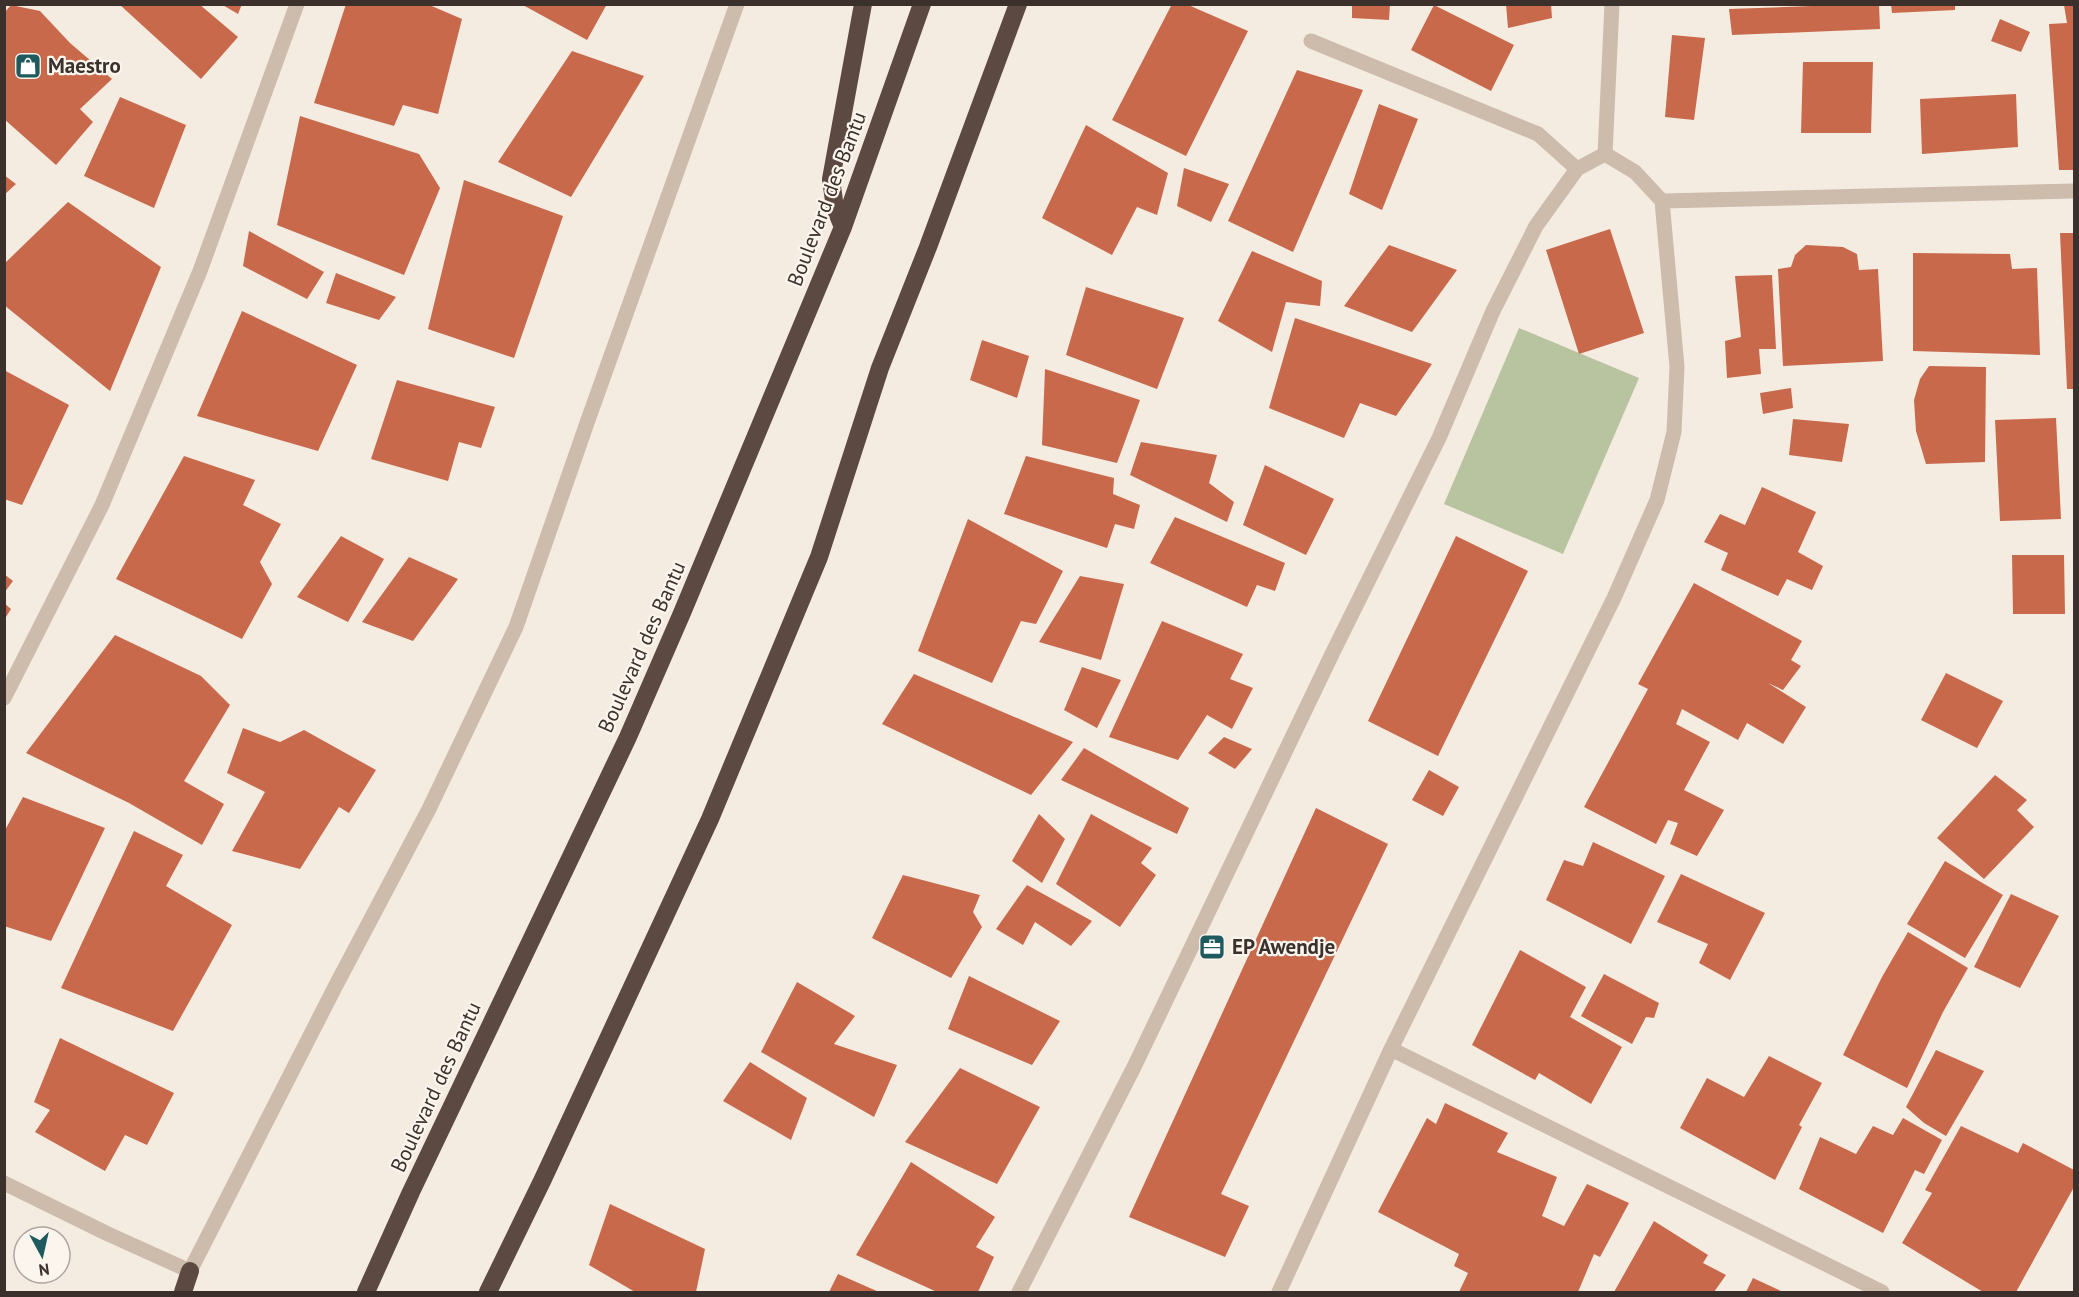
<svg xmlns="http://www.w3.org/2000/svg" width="2079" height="1297" viewBox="0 0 2079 1297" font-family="'PT Sans',sans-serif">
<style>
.green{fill:#b8c4a0}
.building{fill:#c8694b}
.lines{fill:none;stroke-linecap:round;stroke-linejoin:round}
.minor{stroke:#cdbbac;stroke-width:15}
.highway{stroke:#5c4a42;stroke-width:18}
.labels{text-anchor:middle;stroke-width:4.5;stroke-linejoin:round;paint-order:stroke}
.poi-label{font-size:21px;font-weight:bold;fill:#3b302b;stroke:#fbf5ee;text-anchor:start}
.street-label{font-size:21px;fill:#3b302b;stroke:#fbf5ee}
</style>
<rect width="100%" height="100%" fill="#f4ebe1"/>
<path class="green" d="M1519 328 1639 378 1563 554 1444 504Z"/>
<path class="building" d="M119 4H199L238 37 201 79Z
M221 4H242L238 14Z
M346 4H427L462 19 438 114 403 105 394 126 314 103Z
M521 4H607L587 40Z
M1172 4H1186L1248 31 1186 156 1112 120Z
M1352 4H1390L1389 20 1352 18Z
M1506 4H1551L1552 18 1508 28Z
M1866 4H1879L1880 29 1732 35 1729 9Z
M1891 4H1955V10L1892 13Z
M11 5 40 11 70 43 112 79 80 109 93 122 56 165 4 119V13Z
M1434 5 1514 45 1491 91 1411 50Z
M2064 5H2074V170H2059L2049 24 2067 23Z
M2000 19 2030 32 2021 52 1991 41Z
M1672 35 1705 38 1694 120 1665 117Z
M572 51 644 76 571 197 498 162Z
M1803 62H1873L1871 133H1801Z
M1297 70 1363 90 1293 252 1228 221Z
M2016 94 2018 147 1922 154 1920 99Z
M120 97 186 125 154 208 84 176Z
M1379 104 1418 119 1382 210 1349 194Z
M300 116 419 154 440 188 404 275 277 225Z
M1086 125 1168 173 1157 215 1137 207 1112 255 1042 218Z
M1184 168 1229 184 1211 222 1177 206Z
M4 175 16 184 4 195Z
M464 180 563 216 514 358 428 329Z
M68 202 161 267 110 391 4 305V264Z
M1610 229 1644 333 1579 354 1546 250Z
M249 231 324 272 307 299 243 266Z
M2060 233H2074V389H2067Z
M1389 245 1457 270 1412 332 1344 306Z
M1806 245 1843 247 1857 254 1859 270 1878 269 1883 361 1783 366 1778 269 1791 267 1795 255Z
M1252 251 1322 281 1320 306 1286 302 1272 352 1218 321Z
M1913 253 2010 254 2012 269 2037 268 2040 355 1913 351Z
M336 273 396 297 379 320 326 303Z
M1772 275 1776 349H1759L1761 374 1727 378 1725 341 1741 337 1735 276Z
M1086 287 1184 318 1157 389 1066 355Z
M242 311 357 365 318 451 197 416Z
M1295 318 1432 364 1396 416 1360 403 1344 438 1269 408Z
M982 340 1029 356 1017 398 970 380Z
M1929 366 1986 367 1985 462 1926 464 1916 431 1914 400 1920 379Z
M1045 369 1140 400 1117 463 1042 445Z
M4 370 69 405 22 505 4 499Z
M397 380 495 407 481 448 459 442 448 481 371 459Z
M1791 388 1793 408 1763 414 1760 393Z
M2056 418 2061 519 2000 521 1995 420Z
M1793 419 1849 424 1842 462 1789 455Z
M1141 442 1217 455 1209 483 1234 502 1227 522 1130 475Z
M184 456 255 480 243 505 281 524 260 562 272 584 242 639 116 579Z
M1026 456 1114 478 1113 494 1140 505 1134 529 1115 524 1107 548 1004 514Z
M1265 465 1334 499 1306 555 1243 525Z
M1762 487 1816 512 1798 552 1823 566 1812 590 1787 579 1778 596 1721 570 1728 553 1704 542 1720 514 1745 525Z
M1175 517 1285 563 1275 591 1257 585 1247 607 1150 563Z
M968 519 1063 571 1036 624 1021 621 992 683 918 651Z
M341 536 384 559 348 622 297 597Z
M1456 536 1528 571 1438 756 1368 721Z
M2012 555H2064L2065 614H2013Z
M409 557 458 579 413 641 362 622Z
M4 574 13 581 4 593Z
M1080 576 1124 584 1101 660 1039 642Z
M1694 583 1802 641 1791 660 1801 666 1783 690 1768 683 1806 707 1783 744 1747 723 1738 740 1682 709 1676 724 1710 742 1684 790 1724 810 1697 856 1670 844 1678 823 1668 820 1656 844 1584 807 1648 689 1638 684Z
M4 603 11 609 4 620Z
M1162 621 1243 654 1230 679 1253 688 1232 729 1207 715 1178 760 1109 737Z
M115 635 201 676 230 705 184 781 224 804 202 845 129 803 26 753Z
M1082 667 1121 680 1097 728 1064 710Z
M1946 673 2003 701 1977 748 1921 720Z
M914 674 1073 742 1031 795 882 724Z
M243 728 280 742 304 730 376 770 349 813 339 807 300 869 232 851 265 792 227 773Z
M1224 737 1252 749 1235 769 1208 753Z
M1084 748 1189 808 1177 834 1061 780Z
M1429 770 1459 787 1443 816 1412 800Z
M1995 775 2027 800 2017 810 2034 827 1984 879 1937 838Z
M23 797 105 828 51 941 4 926V832Z
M1316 808 1388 844 1221 1194 1249 1206 1225 1257 1129 1217Z
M1039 814 1065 839 1042 883 1012 861Z
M1091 814 1152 848 1141 863 1156 875 1120 927 1056 884Z
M134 831 183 855 166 886 232 925 173 1031 61 988Z
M1593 842 1665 876 1631 944 1546 900 1564 860 1583 866Z
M1945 861 2003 895 1965 958 1907 924Z
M1681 874 1765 913 1730 980 1699 963 1708 944 1657 922Z
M903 875 980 895 973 912 982 927 951 978 872 938Z
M1027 885 1092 921 1071 946 1035 922 1023 945 996 929Z
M2011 894 2059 916 2020 988 1974 967Z
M1908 932 1968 968 1943 1012 1907 1088 1843 1055 1882 977Z
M1520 950 1586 987 1570 1017 1622 1047 1591 1104 1539 1073 1535 1080 1472 1045Z
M1604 974 1659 1003 1654 1018 1646 1017 1632 1044 1581 1016Z
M969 976 1060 1021 1032 1065 948 1029Z
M797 982 855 1016 834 1044 897 1065 874 1117 761 1052Z
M60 1038 174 1093 147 1145 125 1135 105 1171 35 1132 50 1110 34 1102Z
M1936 1050 1984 1071 1946 1136 1924 1123 1906 1107Z
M1769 1056 1822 1083 1799 1125 1802 1127 1775 1180 1680 1128 1707 1078 1744 1097Z
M750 1062 807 1098 791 1140 723 1101Z
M960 1068 1040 1107 997 1184 905 1142Z
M1445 1103 1508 1133 1497 1152 1557 1177 1542 1216 1564 1226 1587 1184 1629 1203 1600 1257 1594 1254 1578 1292H1459L1468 1273 1454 1266 1459 1254 1378 1212 1427 1118 1436 1124Z
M1903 1118 1942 1140 1924 1174 1915 1170 1883 1233 1799 1189 1820 1137 1856 1154 1873 1126 1893 1135Z
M1961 1126 2018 1153 2023 1143 2074 1170V1187L2016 1292H1983L1902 1243 1932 1193 1925 1190Z
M911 1162 995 1217 976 1247 994 1257 978 1292H937L856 1255Z
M610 1204 705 1249 696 1292H635L589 1265Z
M1654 1221 1708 1255 1703 1263 1726 1275 1714 1292H1614Z
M838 1274 879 1292H829Z
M1753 1278 1783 1292H1746Z"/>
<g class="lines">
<path class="minor" d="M1311 41 1538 134 1577 169
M1605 154 1612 4
M1662 201 2074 191
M4 698 102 505 200 271 297 4
M1391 1049 1882 1292
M4 1183 108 1234 190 1271 335 987 429 809 516 627 588 420 737 4
M1019 1292 1134 1067 1333 652 1439 438 1493 311 1536 226 1577 169 1605 154
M1279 1292 1391 1049 1614 598 1657 500 1674 432 1677 367 1662 201 1635 172 1605 154"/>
<path class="highway" d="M843 227 835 208 831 179 863 4
M183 1292 190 1271
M366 1292 411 1192 628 737 682 613 843 227 922 4
M488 1292 543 1179 710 819 819 557 880 368 928 247 1018 4"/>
</g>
<defs>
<symbol id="shop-square" viewBox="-11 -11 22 22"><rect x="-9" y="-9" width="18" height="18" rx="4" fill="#1f5a5e" stroke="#fbf5ee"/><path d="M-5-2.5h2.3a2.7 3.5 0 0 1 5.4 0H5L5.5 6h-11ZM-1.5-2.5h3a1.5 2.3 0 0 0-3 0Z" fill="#fff"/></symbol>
<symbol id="office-square" viewBox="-11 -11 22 22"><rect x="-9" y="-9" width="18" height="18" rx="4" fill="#1f5a5e" stroke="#fbf5ee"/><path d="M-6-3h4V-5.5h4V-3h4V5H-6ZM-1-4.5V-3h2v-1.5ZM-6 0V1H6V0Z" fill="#fff"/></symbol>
</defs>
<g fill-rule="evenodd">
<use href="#shop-square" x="13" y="51" width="30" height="30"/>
<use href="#office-square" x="1197" y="932" width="30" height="30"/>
</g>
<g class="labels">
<g class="poi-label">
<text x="48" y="73">Maestro</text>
<text x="1232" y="954">EP Awendje</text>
</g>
<g class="street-label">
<text transform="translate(827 199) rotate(-69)" y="7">Boulevard des Bantu</text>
<text transform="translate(642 647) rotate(-66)" y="7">Boulevard des Bantu</text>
<text transform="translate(436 1087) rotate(-65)" y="7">Boulevard des Bantu</text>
</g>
</g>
<rect width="2079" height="1297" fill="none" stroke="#3b302b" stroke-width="12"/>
<g transform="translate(42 1255) rotate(172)"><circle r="28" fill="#fbf5ee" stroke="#aea6a0" stroke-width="1.5"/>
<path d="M0-4.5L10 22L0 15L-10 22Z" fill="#1f5a5e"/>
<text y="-9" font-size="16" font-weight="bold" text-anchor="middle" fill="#3b302b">N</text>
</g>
</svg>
